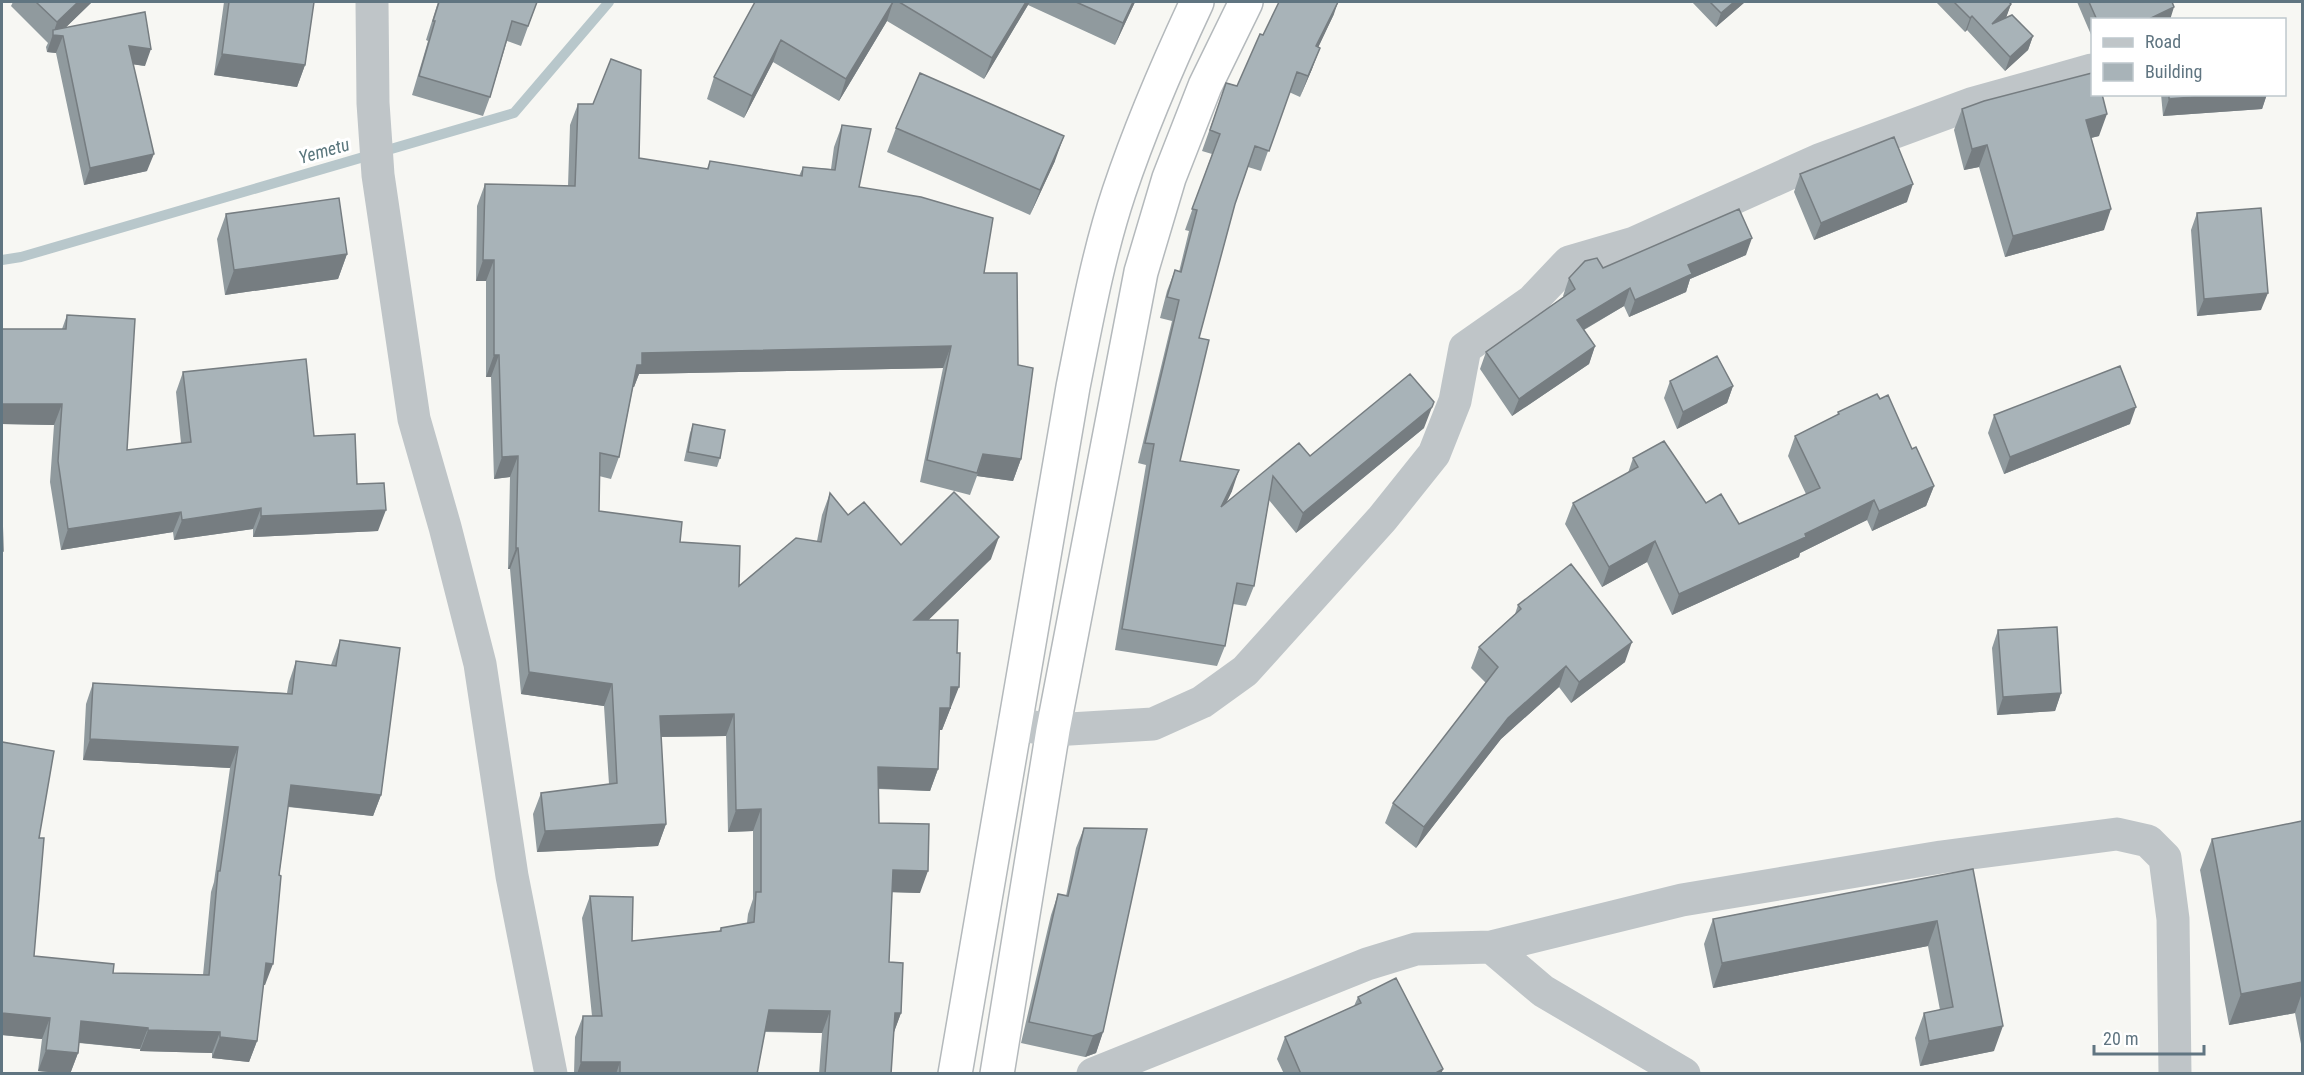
<svg xmlns="http://www.w3.org/2000/svg" width="2304" height="1075" viewBox="0 0 2304 1075" font-family="'Roboto Condensed',sans-serif">
<style>
.lines{fill:none;stroke-linecap:round;stroke-linejoin:round}
.stream{stroke:#b8c7cb;stroke-width:10}
.highway-casing{stroke:#b4b9bc;stroke-width:36}
.minor{stroke:#bfc5c8;stroke-width:33}
.highway{stroke:#fff;stroke-width:33}
.wall{fill:#909a9e}
.shaded-wall{fill:#767d81}
.building{fill:#a8b3b8;stroke:#767d81;stroke-width:1.5}
.labels{text-anchor:middle;stroke-width:6;stroke-linejoin:round;paint-order:stroke}
.water-label{font-size:18px;font-style:italic;fill:#5a767c;stroke:#fff}
</style>
<rect width="100%" height="100%" fill="#f7f7f3"/>
<g class="lines">
<path class="stream" d="M2 260 21 257 514 113 609 2"/>
<defs>
<path id="highway" d="M955 1074 1073 387C1086 322 1098 255 1119 192 1141 126 1168 64 1197 2
M997 1074 1053 730 1141 272 1169 178 1205 86 1246 2"/>
</defs>
<use href="#highway" class="highway-casing"/>
<path class="minor" d="M372 2 373 103 378 175 414 419 445 527 480 664 512 876 551 1074
M1014 724 1053 730 1153 724 1202 702 1245 671 1382 519 1434 454 1455 401 1465 348 1532 301 1569 262 1634 243 1819 160 1971 104 2092 70
M1491 947 1543 991 1684 1074
M1093 1074 1367 964 1416 949 1491 947 1682 900 1941 857 2117 834 2148 841 2165 858 2173 919 2175 1074"/>
<use href="#highway" class="highway"/>
</g>
<path class="wall" d="M13 2H92L66 27 145 66 133 64 147 171 84 185 56 53 47 52 46 47 48 43 11 6Z
M224 2H314L305 65 297 87 214 75Z
M438 2H537L521 46 507 41 490 97 483 116 412 95 428 41 426 40Z
M755 2H1135L1115 45 1028 5 984 79 887 21 839 101 773 62 744 118 707 99 714 77Z
M1692 2H1745L1716 27Z
M1936 2H2009L2011 4 2006 17 2033 36 2028 50 2005 71 1967 30 1965 32Z
M2077 2H2172L2170 20H2092V37Z
M1334 14 1318 47 1312 69 1300 97 1289 92 1261 171 1248 167 1235 204 1199 338 1180 461 1232 491 1226 503 1310 456 1424 428 1296 533 1269 500 1254 586 1246 606 1233 604 1225 646 1217 666 1115 650 1146 465 1138 463 1172 321 1160 318 1167 291 1175 270 1179 272 1189 231 1185 230 1212 154 1202 151 1219 103 1237 86 1263 35Z
M2161 94H2267L2262 109 2163 116Z
M578 104 639 158 707 169 710 161 799 176 803 167 831 169 834 147 842 125 859 187 984 273 1018 365 1021 459 1013 481 977 476 970 495 920 482 943 368 639 374 634 387H633L619 457 611 479 599 476V511L680 542 739 586 817 541 822 515 830 493 848 515 901 545 991 559 928 620 951 709H950L942 730H939L938 769 930 791 878 789 879 823 920 893 892 892 889 962 901 1013 893 1034 891 1074H819L822 1033 765 1032 757 1074H574L575 1037 583 1016H592L582 918 590 896 632 941 719 931 721 928 747 923 748 914 753 899V831L728 832 726 736 661 737 666 824 658 846 537 852 533 814 541 793 609 784 604 706 521 694 510 569H508L510 477 494 479 491 377H486V281H476L477 206 485 184 568 186 570 125Z
M1962 109 2099 136 2091 138 2104 230 2005 257 1979 167 1964 170 1954 130Z
M896 128 1055 161 1030 215 887 152Z
M1800 174 1907 202 1814 240 1794 192Z
M2197 213 2261 310 2197 316 2191 230Z
M226 214 347 254 338 279 225 295 217 239Z
M1746 255 1690 279 1686 292 1629 317 1624 306 1584 330 1595 346 1589 364 1512 416 1480 369 1486 352 1564 297 1563 296 1569 278 1603 268Z
M67 315 127 450 181 443 176 392 183 372 314 436 357 484 378 531 253 537V529L174 540 173 532 61 550 50 482 54 425 2 424V329H62Z
M1670 381 1733 386 1727 403 1677 429 1664 398Z
M1880 399 1912 449 1934 486 1926 506 1872 531 1867 520 1800 553 1799 557 1672 615 1647 562 1602 587 1565 524 1573 503 1628 473 1633 458 1706 503 1739 524 1806 494 1788 456 1795 436 1837 415 1838 412Z
M1994 415 2130 424 2004 474 1988 433Z
M693 424 720 458 717 467 684 461 690 433Z
M1518 605 1625 662 1571 703 1559 687 1501 739 1416 848 1385 823 1393 803 1486 683 1471 668 1479 647 1515 614Z
M1998 630 2061 693 2055 711 1997 715 1992 648Z
M340 640 381 795 373 816 288 807 265 985H263L257 1041 249 1062 212 1058V1053L140 1051V1049L79 1043 78 1053 70 1074 38 1071 42 1039 2 1035V742L39 838 34 956 113 973 203 975 211 892 214 882 230 768 83 760 86 704 93 683 287 693 289 682 296 661 331 665Z
M2302 821V1049L2295 1013 2229 1025 2200 870 2212 839Z
M1084 828 1103 1032 1096 1053 1085 1057 1021 1043 1051 915 1058 894 1066 896 1076 848Z
M1973 869 1994 1051 1920 1066 1915 1038 1924 1013 1940 1010 1928 946 1713 988 1704 944 1713 919Z
M1358 997 1443 1069 1441 1074H1284L1277 1059 1285 1037 1354 1006Z"/>
<path class="shaded-wall" d="M78 2H92L57 36H63L56 53 47 52 57 22Z
M893 2 887 21 839 101 846 79Z
M1026 2H1030L1028 5 984 79 992 58Z
M1133 2H1135L1115 45 1123 23Z
M1338 2 1334 14 1309 67 1316 46Z
M1734 2H1745L1716 27 1721 13Z
M2011 4 2006 18 1992 24Z
M2174 7 2170 20H2147Z
M1972 16 1967 30 1965 32 1970 18Z
M2033 36 2028 50 2005 71 2010 57Z
M781 40 773 62 744 118 752 96Z
M129 46 151 49 145 66 123 63Z
M1320 48 1312 69 1300 97 1308 76Z
M222 54 305 65 297 87 214 75Z
M2226 94H2267L2262 109 2163 116 2169 99Z
M2107 114 2099 136 2078 141 2086 120Z
M1064 136 1055 161 1030 215 1040 190Z
M1987 145 1979 167 1964 170 1972 149Z
M154 154 147 171 84 185 90 168Z
M1913 184 1907 202 1814 240 1821 223Z
M2111 209 2104 230 2005 257 2013 236Z
M1752 238 1746 255 1690 279 1686 292 1629 317 1635 300 1688 265Z
M347 254 338 279 225 295 234 270Z
M483 260H494L486 281H476Z
M1630 288 1624 306 1571 337 1577 320Z
M2268 293 2261 310 2197 316 2204 299Z
M951 346 943 368 639 374 634 387H629L642 353Z
M1595 346 1589 364 1512 416 1519 399Z
M494 355H499L491 377H486Z
M1733 386 1727 403 1677 429 1683 412Z
M1434 402 1424 428 1296 533 1303 513Z
M2 404H62L54 425 2 424Z
M2136 407 2130 424 2004 474 2010 457Z
M983 454 1021 459 1013 481 977 476Z
M518 456 510 477 494 479 502 457Z
M1239 470 1232 491 1214 528 1221 507Z
M1934 486 1926 506 1872 531 1879 511Z
M1874 500 1867 520 1800 553 1799 557 1672 615 1679 594Z
M261 508 253 529 174 540 182 520Z
M386 510 378 531 253 537 261 516Z
M181 512 173 532 61 550 68 529Z
M999 537 991 559 906 642 914 620Z
M1655 541 1647 562 1602 587 1609 567Z
M516 548H518L510 569H508Z
M1632 642 1625 662 1571 703 1579 682Z
M1566 666 1559 687 1501 739 1416 848 1424 827 1508 718Z
M529 672 612 684 604 706 521 694Z
M951 687H959L942 730H932L940 708Z
M2061 693 2055 711 1997 715 2003 697Z
M734 714 726 736 652 737 660 716Z
M90 739 238 747 230 768 83 760Z
M878 767 938 769 930 791 870 788Z
M291 785 381 795 373 816 283 806Z
M761 809 753 831 728 832 736 810Z
M666 824 658 846 537 852 545 831Z
M893 870 928 871 920 893 885 892Z
M1937 921 1928 946 1713 988 1722 963Z
M266 963 273 964 265 985 258 984Z
M2302 982V993L2295 1013 2229 1025 2241 994Z
M769 1010 830 1011 822 1033 761 1031Z
M2 1013 50 1018 42 1039 2 1035Z
M895 1013H901L893 1035Z
M81 1021 148 1028 140 1049 73 1042Z
M2003 1026 1994 1051 1920 1066 1929 1041Z
M148 1030 220 1032 212 1053 140 1051Z
M1103 1032 1096 1053 1085 1057 1093 1036Z
M220 1037 257 1041 249 1062 212 1058Z
M46 1050 78 1053 70 1074 38 1071Z
M581 1062H620L616 1074H577Z
M1443 1069 1441 1074H1434Z"/>
<path class="building" d="M36 2H78L57 22Z
M229 2H314L305 65 222 54Z
M439 2H537L528 26 512 21 490 97 419 76 435 21H433Z
M755 2H893L846 79 781 40 752 96 714 77Z
M899 2H1026L992 58Z
M1076 2H1133L1123 23Z
M1279 2H1338L1316 46 1320 48 1308 76 1297 72 1269 151 1255 146 1235 204 1199 338 1209 340 1180 461 1239 470 1221 507 1299 443 1310 456 1410 374 1434 402 1432 407 1303 513 1273 476 1254 586 1237 583 1225 646 1122 629 1154 444 1145 443 1179 300 1167 297 1175 270 1181 272 1197 210 1192 209 1220 134 1210 130 1226 83 1237 86 1260 34 1263 35Z
M1710 2H1734L1721 13Z
M1954 2H2009L2011 4 1992 24 2012 15 2033 36 2010 57 1972 16 1970 18Z
M2089 2H2172L2174 7 2147 20H2097Z
M145 12 151 49 129 46 154 154 90 168 63 36 53 35V30Z
M611 59 641 70 639 158 708 169 710 161 802 176 803 167 835 170 842 125 871 129 859 187 921 197 993 218 984 273H1017L1018 365 1033 368 1021 459 983 454 977 473 927 460 951 346 642 353V365H637L619 457 600 453 599 511 682 522 680 542 740 546 739 586 796 538 821 542 830 493 848 515 864 502 901 545 954 492 999 537 914 620H958L957 653H960L959 687H951L950 708H940L938 769 878 767 879 823 929 824 928 871 893 870 889 962 903 963 901 1013H895L891 1074H825L830 1011 769 1010 757 1074H620V1062H581L583 1016H602L590 896 633 897 632 941 721 931V928L754 922 756 892H761V809L736 810 734 714 660 716 666 824 545 831 541 793 617 783 612 684 529 672 518 548H516L518 456 502 457 499 355H494V260H483L485 184 575 186 578 104H593Z
M920 73 1064 136 1040 190 896 128Z
M2092 73V94H2102L2107 114 2086 120 2111 209 2013 236 1987 145 1972 149 1962 109 1984 101Z
M2169 94H2226L2169 99Z
M1894 137 1913 184 1821 223 1800 174Z
M339 198 347 254 234 270 226 214Z
M2261 208 2268 293 2204 299 2197 213Z
M1739 209 1752 238 1688 265 1692 274 1635 300 1630 288 1577 320 1595 346 1519 399 1486 352 1575 289 1569 278 1585 261 1597 258 1603 268Z
M67 315 135 319 127 450 191 442 183 372 306 359 314 436 355 434 357 484 384 483 386 510 261 516V508L182 520 181 512 68 529 58 461 62 404H2V329H66Z
M1717 356 1733 386 1683 412 1670 381Z
M2120 366 2136 407 2010 457 1994 415Z
M1877 394 1880 399 1888 395 1912 449 1916 447 1934 486 1879 511 1874 500 1805 534 1806 537 1679 594 1655 541 1609 567 1573 503 1638 467 1633 458 1664 441 1706 503 1721 494 1739 524 1820 488 1795 436 1839 414 1838 412Z
M693 424 725 430 720 458 688 452Z
M2 518 3 551H2Z
M1571 564 1632 642 1579 682 1566 666 1508 718 1424 827 1393 803 1498 667 1479 647 1521 609 1518 605Z
M2057 627 2061 693 2003 697 1998 630Z
M340 640 400 648 381 795 291 785 279 875 281 876 273 964 266 963 257 1041 220 1037V1032L148 1030V1028L81 1021 78 1053 46 1050 50 1018 2 1013V742L54 751 39 838H44L34 956 114 964 113 973 209 975 218 871H220L238 747 90 739 93 683 292 694 296 661 336 666Z
M2302 821V982L2241 994 2212 839Z
M1084 828 1147 829 1103 1032 1093 1036 1029 1022 1058 894 1068 896Z
M1973 869 2003 1026 1929 1041 1924 1013 1953 1007 1937 921 1722 963 1713 919Z
M1396 978 1443 1069 1434 1074H1301L1285 1037 1361 1003 1358 997Z"/>
<g class="labels">
<g class="water-label">
<text transform="translate(324 151) rotate(-16)" y="6">Yemetu</text>
</g>
</g>
<rect width="2304" height="1075" fill="none" stroke="#607581" stroke-width="6"/>
<rect x="2091" y="18" width="195" height="78" fill="#ffffff" stroke="#bfc8cd" stroke-width="1.5"/>
<rect x="2103" y="38" width="30" height="9" fill="#bfc5c8" stroke="#bfc8cd" stroke-width="1.5"/>
<text x="2145" y="48" font-size="18" fill="#607581">Road</text>
<rect x="2103" y="63" width="30" height="18" fill="#a8b3b8" stroke="#bfc8cd" stroke-width="1.5"/>
<text x="2145" y="78" font-size="18" fill="#607581">Building</text>
<path d="M2094 1045v9h110v-9" fill="none" stroke="#607581" stroke-width="3"/>
<text x="2103" y="1045" font-size="18" fill="#607581" stroke="#ffffff" stroke-width="4.5" paint-order="stroke">20 m</text>
</svg>
